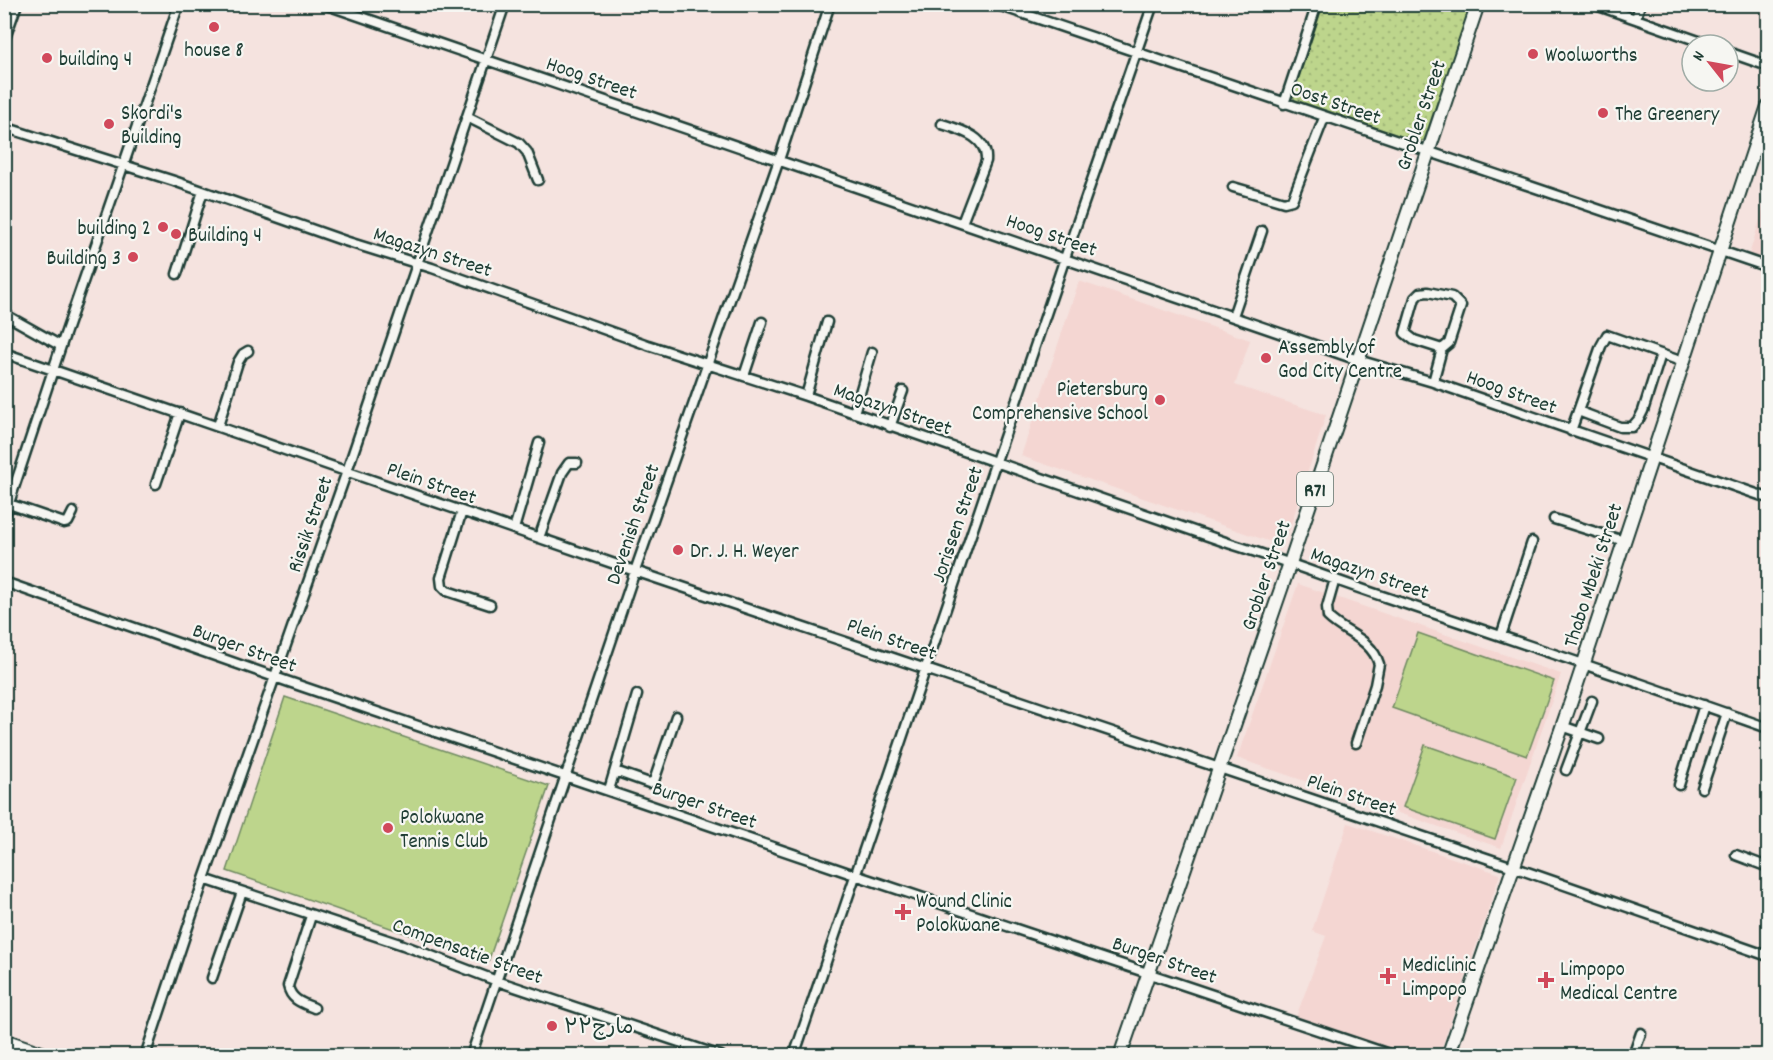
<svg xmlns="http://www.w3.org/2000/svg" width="1773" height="1060" viewBox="0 0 1773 1060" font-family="Dekko,'Playpen Sans Arabic',sans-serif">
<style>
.built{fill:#f4d6d2}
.park{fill:url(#park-dots);stroke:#6e8960;stroke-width:1.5}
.pitch{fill:#bdd58c;stroke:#6e8960;stroke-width:1.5}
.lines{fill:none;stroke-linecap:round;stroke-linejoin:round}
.street-casing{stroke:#1f3d34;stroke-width:13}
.secondary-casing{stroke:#1f3d34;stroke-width:16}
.primary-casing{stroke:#1f3d34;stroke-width:16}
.street{stroke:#f6f6f2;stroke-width:8}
.secondary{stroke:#f6f6f2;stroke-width:12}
.primary{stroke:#f6f6f2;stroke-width:12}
.poi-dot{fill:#d1495b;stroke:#f6f6f2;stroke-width:2}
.labels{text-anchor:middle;stroke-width:4.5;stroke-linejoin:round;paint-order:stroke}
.shield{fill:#f6f6f2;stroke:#60746d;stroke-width:1.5}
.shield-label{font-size:20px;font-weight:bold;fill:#1f3d34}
.poi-label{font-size:21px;fill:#1f3d34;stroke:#f6f6f2;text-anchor:start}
.street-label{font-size:21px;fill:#1f3d34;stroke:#f6f6f2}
</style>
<defs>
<pattern id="park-dots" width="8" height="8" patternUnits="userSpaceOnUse" patternTransform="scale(1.5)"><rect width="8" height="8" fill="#bdd58c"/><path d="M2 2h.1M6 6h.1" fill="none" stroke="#a2b879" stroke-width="1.8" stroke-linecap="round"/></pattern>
</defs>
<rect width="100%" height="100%" fill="#f5e3df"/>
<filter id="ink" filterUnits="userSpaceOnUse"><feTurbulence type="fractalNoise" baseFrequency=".0167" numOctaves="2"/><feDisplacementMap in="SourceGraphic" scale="12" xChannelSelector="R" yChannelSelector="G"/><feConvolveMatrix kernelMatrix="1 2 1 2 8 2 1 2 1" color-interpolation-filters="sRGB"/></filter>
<g filter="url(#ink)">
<path class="built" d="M1768 194V265L1748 258Z
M1079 281 1250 340 1235 385 1326 415 1288 534 1268 541 1021 456Z
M1298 584 1561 674 1501 848 1237 758Z
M1348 823 1500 874 1439 1055H1408L1296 1017 1326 936 1312 931Z"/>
<path class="park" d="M1323 5H1471L1424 140 1413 144 1295 103 1293 94Z"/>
<path class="pitch" d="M1418 633 1554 681 1527 756 1392 708Z
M285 697 549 786 488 962 227 871Z
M1425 745 1517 777 1495 839 1403 807Z"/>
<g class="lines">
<defs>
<path id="street" d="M324 4 1358 360 1433 382 1768 498
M995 4 1768 267
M1593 4 1710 45
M1636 19 1640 4
M4 41 17 4
M1728 52 1768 66
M1284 104 1317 4
M467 117 519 143 527 152 538 180
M942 124C961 130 988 137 986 161L962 223
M4 127 174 181 345 241 432 268 648 345 806 396 1231 544C1283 560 1334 580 1385 597 1513 640 1641 683 1768 728
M1233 187 1284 202 1292 200 1324 118
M177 274 203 191
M4 314 61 346
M1233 316 1262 231
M4 353 635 571 1513 867 1768 956
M744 376 762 322
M1433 382 1442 349 1449 343 1461 306 1452 297 1428 292 1420 293 1415 298 1405 333 1414 340 1442 349
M806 396 827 322
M1578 411 1620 427H1632L1639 419 1643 411 1661 354
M854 413 872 352
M218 426 238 362 243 354 248 351
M890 427 903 391
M1571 431 1601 346 1607 335 1683 362
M156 484 180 413
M9 504 64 523 68 522 73 512
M462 511 441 578 442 586 447 591 490 605
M4 518 61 346 179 4
M1554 519 1624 541
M514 529 539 443
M539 538 562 473 569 463H577
M1335 579 1327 607 1328 617C1345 634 1371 638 1379 664L1375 685 1356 743
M4 582 289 682 849 873 1395 1056
M1501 636 1532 542
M1562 726 1599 739
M1566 770 1592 701
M615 771 649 783 654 781 676 716
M1679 785 1704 705
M1702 788 1727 713
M609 790 637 695
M1736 855 1768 867
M204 879 403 945 497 981 721 1056
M311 916 288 986C291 1000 302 1003 314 1008
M212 978 242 892
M145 1056 204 879 347 471 505 4
M471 1056 635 571 779 160 830 4
M794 1056 1065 258 1153 4
M1633 1056 1641 1033"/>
<path id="secondary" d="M4 1040 50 1056"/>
<path id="primary" d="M1120 1056 1290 563 1478 4
M1448 1056 1577 684 1768 106"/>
</defs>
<use href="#street" class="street-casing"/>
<use href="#secondary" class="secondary-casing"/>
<use href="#primary" class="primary-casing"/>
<use href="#street" class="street"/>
<use href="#secondary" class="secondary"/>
<use href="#primary" class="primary"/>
</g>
</g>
<g class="poi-dot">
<circle cx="214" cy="27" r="6"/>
<circle cx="1533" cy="54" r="6"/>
<circle cx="47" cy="58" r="6"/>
<circle cx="1603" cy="113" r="6"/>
<circle cx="109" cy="124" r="6"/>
<circle cx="163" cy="227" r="6"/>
<circle cx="176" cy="234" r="6"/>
<circle cx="133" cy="257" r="6"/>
<circle cx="1266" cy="358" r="6"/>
<circle cx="1160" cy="400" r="6"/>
<circle cx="678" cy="550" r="6"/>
<circle cx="388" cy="828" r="6"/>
<path d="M900 903h6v6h6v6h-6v6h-6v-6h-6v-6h6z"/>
<path d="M1385 967h6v6h6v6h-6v6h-6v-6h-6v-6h6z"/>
<path d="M1543 971h6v6h6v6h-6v6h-6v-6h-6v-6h6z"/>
<circle cx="552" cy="1026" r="6"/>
</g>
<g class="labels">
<rect class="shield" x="1297" y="472" width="36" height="34" rx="4.5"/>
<g class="shield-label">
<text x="1315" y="496">R71</text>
</g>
<g class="poi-label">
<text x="214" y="56" text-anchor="middle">house 8</text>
<text x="1545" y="61">Woolworths</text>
<text x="59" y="65">building 4</text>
<text x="121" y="119">Skordi's<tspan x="121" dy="24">Building</tspan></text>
<text x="1615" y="120">The Greenery</text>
<text x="151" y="234" text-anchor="end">building 2</text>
<text x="188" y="241">Building 4</text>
<text x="121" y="264" text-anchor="end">Building 3</text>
<text x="1278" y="353">Assembly of<tspan x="1278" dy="24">God City Centre</tspan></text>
<text x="1148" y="395" text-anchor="end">Pietersburg<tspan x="1148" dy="24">Comprehensive School</tspan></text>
<text x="690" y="557">Dr. J. H. Weyer</text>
<text x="400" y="823">Polokwane<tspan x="400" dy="24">Tennis Club</tspan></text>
<text x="916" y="907">Wound Clinic<tspan x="916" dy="24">Polokwane</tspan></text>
<text x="1402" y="971">Mediclinic<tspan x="1402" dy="24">Limpopo</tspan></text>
<text x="1560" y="975">Limpopo<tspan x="1560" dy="24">Medical Centre</tspan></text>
<text x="564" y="1033">۲۲مارچ</text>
</g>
<g class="street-label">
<text transform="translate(592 77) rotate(19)" y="7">Hoog Street</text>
<text transform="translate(1336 102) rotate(19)" y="7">Oost Street</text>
<text transform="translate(1420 115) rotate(-71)" y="7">Grobler Street</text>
<text transform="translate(1052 234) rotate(19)" y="7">Hoog Street</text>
<text transform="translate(433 251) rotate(18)" y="7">Magazyn Street</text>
<text transform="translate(1512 391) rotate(20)" y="7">Hoog Street</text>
<text transform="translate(893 408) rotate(19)" y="7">Magazyn Street</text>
<text transform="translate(432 482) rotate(19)" y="7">Plein Street</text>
<text transform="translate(309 524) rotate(-71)" y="7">Rissik Street</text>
<text transform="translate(632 524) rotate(-71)" y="7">Devenish Street</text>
<text transform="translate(956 524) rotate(-71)" y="7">Jorissen Street</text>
<text transform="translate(1370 572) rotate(19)" y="7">Magazyn Street</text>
<text transform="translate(1265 575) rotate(-71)" y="7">Grobler Street</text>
<text transform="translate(1592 575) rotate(-72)" y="7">Thabo Mbeki Street</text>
<text transform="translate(892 638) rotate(19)" y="7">Plein Street</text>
<text transform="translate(245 647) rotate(20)" y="7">Burger Street</text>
<text transform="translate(1352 794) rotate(19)" y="7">Plein Street</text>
<text transform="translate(705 804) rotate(19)" y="7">Burger Street</text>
<text transform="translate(468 950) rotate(20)" y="7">Compensatie Street</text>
<text transform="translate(1165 959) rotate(19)" y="7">Burger Street</text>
</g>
</g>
<rect width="1773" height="1060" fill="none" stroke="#f6f6f2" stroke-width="24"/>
<rect x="12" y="12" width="1749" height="1036" fill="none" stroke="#1f3d34" stroke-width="2" filter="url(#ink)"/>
<g transform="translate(1710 63) rotate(301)"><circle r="28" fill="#f6f6f2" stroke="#a0aca6" stroke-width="1.5"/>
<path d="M0-4.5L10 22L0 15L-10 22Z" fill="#d1495b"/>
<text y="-9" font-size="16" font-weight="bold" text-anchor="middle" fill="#1f3d34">N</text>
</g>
</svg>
